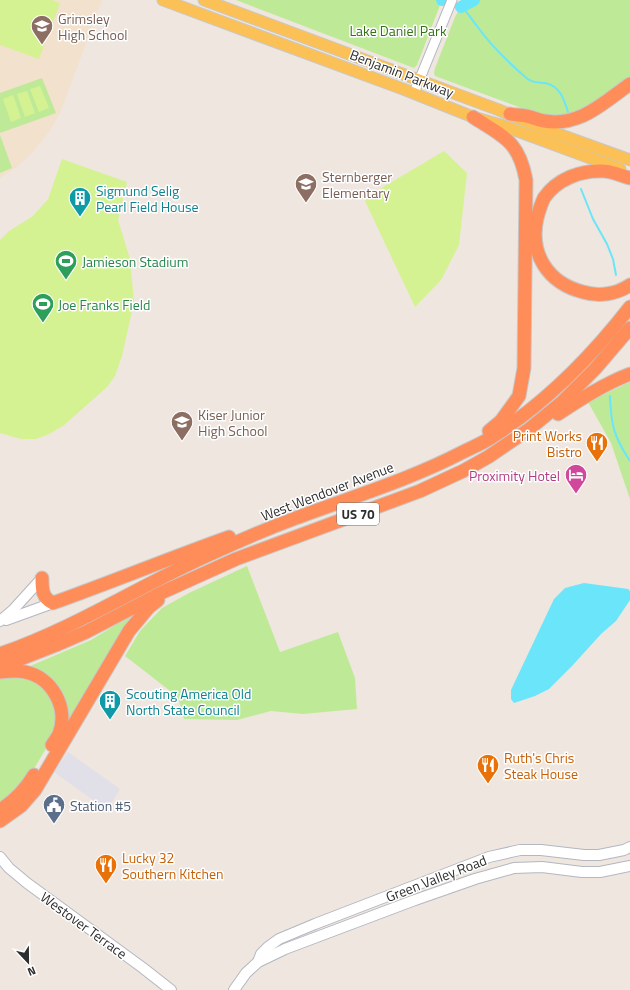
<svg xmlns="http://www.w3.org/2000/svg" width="630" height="990" viewBox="0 0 630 990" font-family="'Titillium Web',sans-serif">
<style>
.industrial{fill:#e1dfe8}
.education{fill:#f2e1cd}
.green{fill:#beea97}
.pitch{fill:#d5f292}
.water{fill:#6ae5f9}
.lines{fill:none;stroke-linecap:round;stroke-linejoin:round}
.stream{stroke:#6ae5f9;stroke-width:2}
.river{stroke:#6ae5f9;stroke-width:12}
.tertiary-casing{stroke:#b2b7c1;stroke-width:11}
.secondary-casing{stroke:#b2b7c1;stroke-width:12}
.primary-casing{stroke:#c8c8c8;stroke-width:13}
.motorway-casing{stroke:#c8c8c8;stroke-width:15}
.tertiary{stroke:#fff;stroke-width:9}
.secondary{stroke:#fff;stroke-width:10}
.primary{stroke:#fcc156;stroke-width:11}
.motorway{stroke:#ff8d5a;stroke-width:13}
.labels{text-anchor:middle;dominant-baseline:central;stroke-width:3;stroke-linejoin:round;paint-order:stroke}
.shield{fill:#fff;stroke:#6c6c6c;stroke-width:1}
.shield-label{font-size:13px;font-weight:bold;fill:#2d2d2d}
.education-label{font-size:14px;fill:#785e54;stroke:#fff;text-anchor:start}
.park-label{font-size:14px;fill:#347215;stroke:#fff}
.street-label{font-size:14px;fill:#2d2d2d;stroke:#fff}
.culture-label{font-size:14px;fill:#0d838f;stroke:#fff;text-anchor:start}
.leisure-label{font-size:14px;fill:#27864d;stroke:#fff;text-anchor:start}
.food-label{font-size:14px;fill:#c56008;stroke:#fff;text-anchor:start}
.hotel-label{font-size:14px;fill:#b23c85;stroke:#fff;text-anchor:end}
.service-label{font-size:14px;fill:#4e5e75;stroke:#fff;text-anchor:start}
</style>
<rect width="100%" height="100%" fill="#efe6df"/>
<!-- industrial -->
<path class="industrial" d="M68,752L120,789L107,810L54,772Z"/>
<!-- education -->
<path class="education" d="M0,0H102L60,113L49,132L33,152L17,167L0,178Z"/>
<!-- green -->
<g class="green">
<path d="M236,0H442L417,65L414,68Z"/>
<path d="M464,0H630V78L592,107L566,117L535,113L435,76L434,73L435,68L455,17Z"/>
<path d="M42,78L56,113L0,133V93Z"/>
<path d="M0,135L12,168L0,173Z"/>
<path d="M630,382V499L611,443L588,402Z"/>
<path d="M247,566L280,652L338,632L355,678L357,709L303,714L271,711L237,720L184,719L178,697L125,656L140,631L162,608L189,593Z"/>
<path d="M139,611L65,734L66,713L28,667L91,640Z"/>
<path d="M3,677H26L44,687L56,705L54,735L26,782L0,804V678Z"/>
</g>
<!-- pitch -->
<g class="pitch">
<path d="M0,0H52L60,3L39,59L0,45Z"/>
<path d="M40,86L49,108L39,112L30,89Z"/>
<path d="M27,91L35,113L25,117L17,94Z"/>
<path d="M13,95L21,118L11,122L3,99Z"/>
<path d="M444,151L467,173L459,245L441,280L415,307L365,201L368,196Z"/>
<path d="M62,159L127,182L118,220L130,259L134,302L122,356L115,376L107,387L63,426L49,434L36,439H21L0,433V240L9,231L33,216L48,199Z"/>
</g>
<!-- water -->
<path class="water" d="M584,583L628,589L630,591V600L616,621L601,634L572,666L549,689L535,696L514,703L511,699V690L554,599L565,588Z"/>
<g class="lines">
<!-- stream -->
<g class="stream">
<path d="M461,7C468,12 471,19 477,26C489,43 507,61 523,75C531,83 535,82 545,83C560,86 564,99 568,112"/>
<path d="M581,189L593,219L607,244L613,259L616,275"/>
<path d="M610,396C611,425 614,437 630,461"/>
</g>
<!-- river -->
<g class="river">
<path d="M442,0H443"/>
<path d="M461,7L474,0"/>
</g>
<!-- tertiary casing -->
<g class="tertiary-casing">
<path id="tertiary" d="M414,93L452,0"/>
</g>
<!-- secondary casing -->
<g class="secondary-casing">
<g id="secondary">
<path d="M6,620L53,603"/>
<path d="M0,621L13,610L42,578"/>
<path d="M0,857L9,868L27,883L143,968L171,990"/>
<path d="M258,962L261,954L268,947L279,939L315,924L489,857L520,850H541L584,855H599L624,850L630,847"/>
<path d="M234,990L246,973L258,962L285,949L415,900L475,879L514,868L542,867L582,872H600L630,866"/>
</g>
</g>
<!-- primary casing -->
<g class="primary-casing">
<g id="primary">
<path d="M163,0L403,89L473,117L504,126L620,169"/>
<path d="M204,0L499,110L539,127L630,160"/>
</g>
</g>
<!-- motorway casing -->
<g class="motorway-casing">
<g id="motorway">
<path d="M510,114C515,115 521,115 526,116C532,117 538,120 544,121C580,127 603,103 630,84"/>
<path d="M473,117C504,137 519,141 526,180L524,368L519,396L501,421L489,431"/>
<path d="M630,178C622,176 612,171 603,171C581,170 557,179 544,198C541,204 539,211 537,218C529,254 548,283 583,292C599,297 617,294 630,285"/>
<path d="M558,414C581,399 604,384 630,374"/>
<path d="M42,578C42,589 42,598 53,603C112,582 170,558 229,537"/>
<path d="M0,654C76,628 142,584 215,552C241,540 269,528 296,518C352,497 409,480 463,452C473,447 483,443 492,437C546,403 591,357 630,307"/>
<path d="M0,667L56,645L86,632L163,592L236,559L420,491L463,471L488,457L528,430L561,403L595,369L630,328"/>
<path d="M0,672C8,671 17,670 25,672C52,677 69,708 59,734C57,738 54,742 52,745"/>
<path d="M0,810C14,801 25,790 34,775"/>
<path d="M0,821L21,806L35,790L129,631L149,607L158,600"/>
</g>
</g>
<!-- tertiary -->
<use href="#tertiary" class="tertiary"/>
<!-- secondary -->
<use href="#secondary" class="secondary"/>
<!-- primary -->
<use href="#primary" class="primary"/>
<!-- motorway -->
<use href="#motorway" class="motorway"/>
</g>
<!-- icons -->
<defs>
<g id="school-pin" transform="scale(1.15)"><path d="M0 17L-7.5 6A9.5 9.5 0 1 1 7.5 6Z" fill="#8d6e63" stroke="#fff"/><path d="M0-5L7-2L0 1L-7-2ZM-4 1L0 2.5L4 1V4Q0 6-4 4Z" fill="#fff"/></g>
<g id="building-pin" transform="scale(1.15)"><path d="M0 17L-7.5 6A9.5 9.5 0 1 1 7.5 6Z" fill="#0f9aa8" stroke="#fff"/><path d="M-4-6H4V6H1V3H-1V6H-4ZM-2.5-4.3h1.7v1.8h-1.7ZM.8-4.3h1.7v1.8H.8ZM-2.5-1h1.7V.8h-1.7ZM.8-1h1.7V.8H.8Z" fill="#fff"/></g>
<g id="stadium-pin" transform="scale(1.15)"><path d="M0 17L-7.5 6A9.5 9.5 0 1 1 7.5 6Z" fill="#2e9e5b" stroke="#fff"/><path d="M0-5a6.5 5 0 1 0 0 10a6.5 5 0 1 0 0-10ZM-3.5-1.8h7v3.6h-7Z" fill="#fff"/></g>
<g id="restaurant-pin" transform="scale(1.15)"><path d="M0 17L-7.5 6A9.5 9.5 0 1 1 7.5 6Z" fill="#e8710a" stroke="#fff"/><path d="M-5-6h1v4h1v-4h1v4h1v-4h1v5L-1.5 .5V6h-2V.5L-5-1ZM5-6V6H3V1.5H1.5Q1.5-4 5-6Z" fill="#fff"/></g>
<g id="hotel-pin" transform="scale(1.15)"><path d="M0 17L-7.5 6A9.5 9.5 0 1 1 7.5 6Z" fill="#d1479c" stroke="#fff"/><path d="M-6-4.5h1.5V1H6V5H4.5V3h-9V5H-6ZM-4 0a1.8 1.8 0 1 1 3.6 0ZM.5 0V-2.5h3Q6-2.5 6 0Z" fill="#fff"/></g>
<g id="civic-pin" transform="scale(1.15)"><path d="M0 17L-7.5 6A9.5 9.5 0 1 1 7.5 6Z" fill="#5c6f8a" stroke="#fff"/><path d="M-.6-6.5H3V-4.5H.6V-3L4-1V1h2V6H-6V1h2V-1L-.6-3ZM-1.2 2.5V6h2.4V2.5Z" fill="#fff"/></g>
</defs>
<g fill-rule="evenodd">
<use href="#school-pin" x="42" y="26"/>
<use href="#school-pin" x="306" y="184"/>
<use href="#building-pin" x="80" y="198"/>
<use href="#stadium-pin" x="66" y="261"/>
<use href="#stadium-pin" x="43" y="304"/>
<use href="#school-pin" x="182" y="422"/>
<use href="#restaurant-pin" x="597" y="443"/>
<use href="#hotel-pin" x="576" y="475"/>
<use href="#building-pin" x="110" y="701"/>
<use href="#restaurant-pin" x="488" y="765"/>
<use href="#civic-pin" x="54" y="805"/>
<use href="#restaurant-pin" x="106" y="865"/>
</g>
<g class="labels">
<!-- shield labels -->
<rect class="shield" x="337" y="503" width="42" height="22" rx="3"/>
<g class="shield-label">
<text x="358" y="514">US 70</text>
</g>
<!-- education labels -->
<g class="education-label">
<text x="58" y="18">Grimsley<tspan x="58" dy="16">High School</tspan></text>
<text x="322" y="176">Sternberger<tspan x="322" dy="16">Elementary</tspan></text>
<text x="198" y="414">Kiser Junior<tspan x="198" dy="16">High School</tspan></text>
</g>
<!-- park labels -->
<g class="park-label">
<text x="398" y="30">Lake Daniel Park</text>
</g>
<!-- street labels -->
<g class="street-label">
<text transform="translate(402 73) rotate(21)">Benjamin Parkway</text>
<text transform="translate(327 491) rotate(-21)">West Wendover Avenue</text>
<text transform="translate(436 878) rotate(-21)">Green Valley Road</text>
<text transform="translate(84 925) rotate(36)">Westover Terrace</text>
</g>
<!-- culture labels -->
<g class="culture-label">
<text x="96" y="190">Sigmund Selig<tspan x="96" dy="16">Pearl Field House</tspan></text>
<text x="126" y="693">Scouting America Old<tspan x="126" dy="16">North State Council</tspan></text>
</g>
<!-- leisure labels -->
<g class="leisure-label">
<text x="82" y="261">Jamieson Stadium</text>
<text x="58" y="304">Joe Franks Field</text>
</g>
<!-- food labels -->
<g class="food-label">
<text x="582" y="435" text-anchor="end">Print Works<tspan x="582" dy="16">Bistro</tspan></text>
<text x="504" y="757">Ruth's Chris<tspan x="504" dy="16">Steak House</tspan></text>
<text x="122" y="857">Lucky 32<tspan x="122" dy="16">Southern Kitchen</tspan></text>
</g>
<!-- hotel labels -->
<g class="hotel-label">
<text x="560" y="475">Proximity Hotel</text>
</g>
<!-- service labels -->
<g class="service-label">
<text x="70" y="805">Station #5</text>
</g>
</g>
<!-- north arrow -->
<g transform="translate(28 962) rotate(158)" stroke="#ffffff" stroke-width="3" paint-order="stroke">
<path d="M0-3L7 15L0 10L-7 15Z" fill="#2d2d2d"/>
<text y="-6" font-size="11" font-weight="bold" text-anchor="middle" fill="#2d2d2d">N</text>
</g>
</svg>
